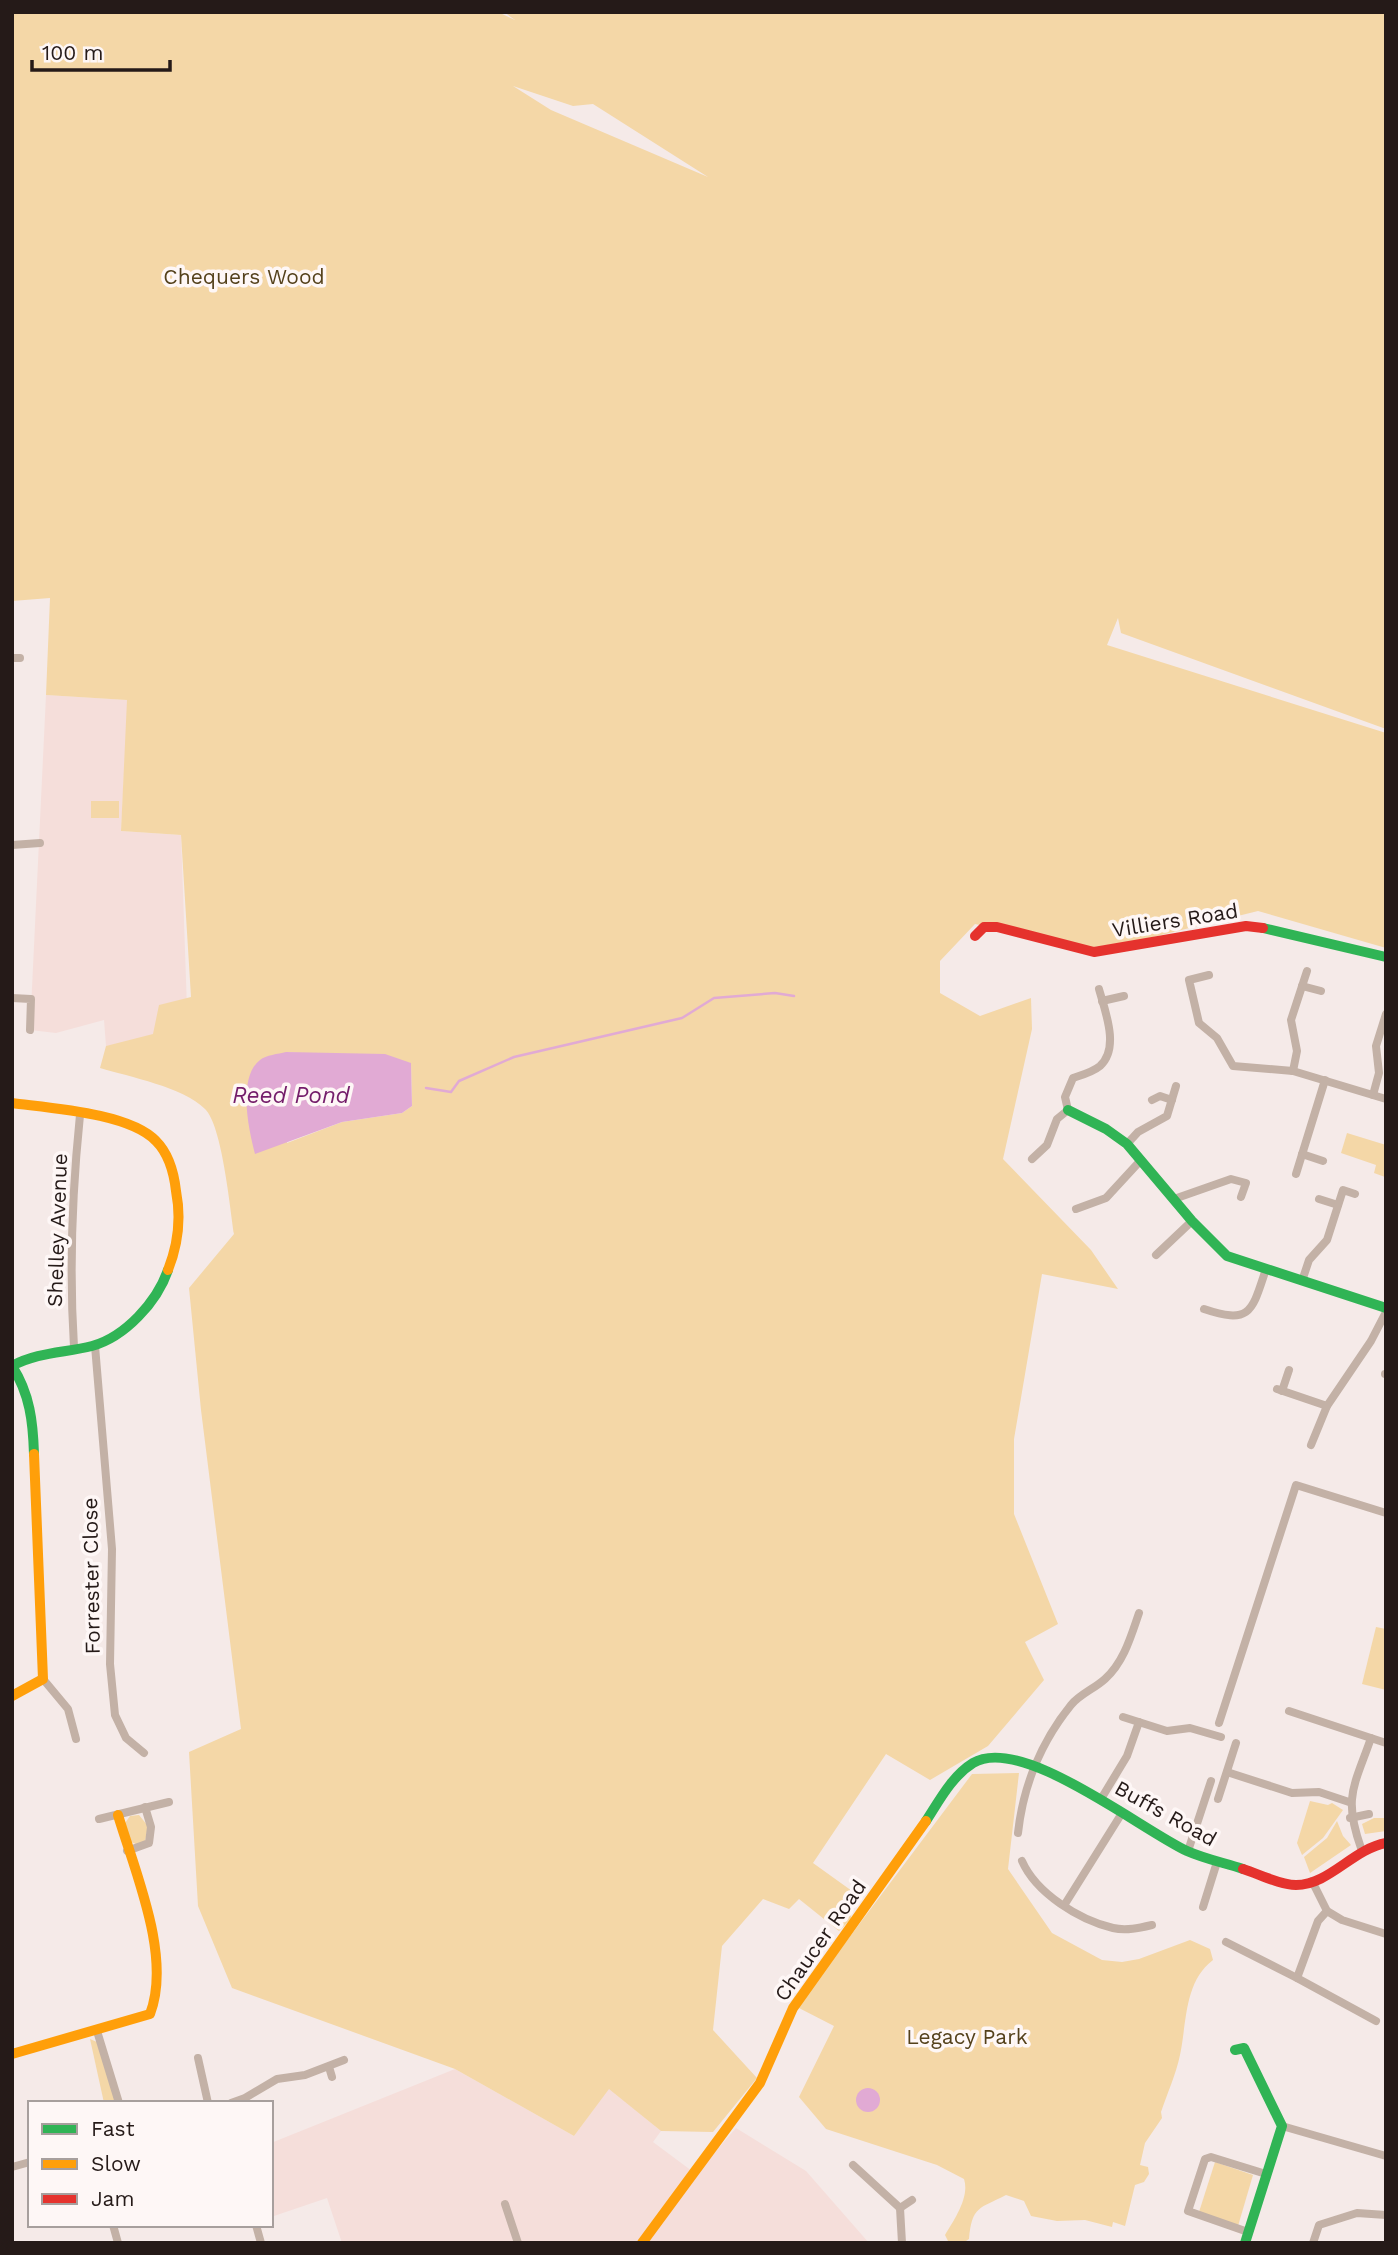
<svg xmlns="http://www.w3.org/2000/svg" width="1398" height="2255" viewBox="0 0 1398 2255" font-family="'Work Sans',sans-serif">
<style>
.built{fill:#f5deda}
.green{fill:#f4d7a7;fill-rule:evenodd}
.water{fill:#e1aad4}
.lines{fill:none;stroke-linecap:round;stroke-linejoin:round}
.stream{stroke:#e1aad4;stroke-width:2.5}
.street{stroke:#c3b1a6;stroke-width:8}
.fast{stroke:#30b455;stroke-width:10}
.slow{stroke:#ff9f0a;stroke-width:10}
.jam{stroke:#e5322d;stroke-width:10}
.labels{text-anchor:middle;dominant-baseline:central;stroke-width:7;stroke-linejoin:round;paint-order:stroke}
.park-label{font-size:21px;fill:#54411b;stroke:#fef7f6}
.street-label{font-size:21px;fill:#251a18;stroke:#fef7f6}
.water-label{font-size:23px;font-style:italic;fill:#741d6a;stroke:#fef7f6}
</style>
<rect width="100%" height="100%" fill="#f5eae8"/>
<!-- built -->
<g class="built">
<path d="M46,695L128,700L121,831L181,835L188,1037L106,1046L104,1020L56,1033L30,1030Z"/>
<path d="M455,2069L574,2136L609,2088L661,2131L653,2142L696,2174L736,2128L806,2171L869,2243H342L327,2198L271,2217V2143Z"/>
</g>
<!-- green -->
<g class="green">
<path d="M12,12H498L515,20L504,12H1386V729L1121,633L1118,618L1107,645L1386,733V948L1258,911L1141,940L1088,948L975,924L940,961V993L980,1016L1031,998L1032,1029L1003,1159L1091,1250L1118,1289L1042,1274L1014,1439V1514L1058,1624L1025,1642L1044,1680L988,1746L930,1780L886,1754L813,1863L852,1891L851,1919L839,1931L799,1899L789,1909L763,1899L722,1946L713,2030L757,2078L713,2132L661,2131L609,2089L574,2136L455,2069L232,1988L198,1906L189,1752L241,1729L201,1410L189,1288L234,1234C230,1208 222,1125 205,1109C183,1087 130,1077 100,1068L106,1046L153,1034L159,1005L191,997L181,835L121,831L127,700L46,695L50,598L12,601ZM513,86L573,106L593,104L708,177L551,110ZM286,1052L411,1063L412,1106L402,1113L342,1122L287,1143Z"/>
<rect x="91" y="801" width="28" height="17"/>
<path d="M1347,1133L1386,1145L1385,1177L1374,1173L1376,1165L1341,1153Z"/>
<path d="M1376,1627L1386,1629V1690L1362,1684Z"/>
<path d="M1019,1773L1008,1869L1052,1933L1102,1960L1122,1962L1139,1959L1190,1940L1210,1949L1213,1960C1184,1982 1187,2022 1180,2055C1176,2074 1167,2094 1161,2112L1162,2118L1145,2143L1140,2165L1148,2167L1149,2174L1144,2182L1135,2185L1125,2226L1113,2222L1112,2227L1085,2220L1057,2221L1031,2216L1024,2201L1006,2195C979,2209 972,2206 969,2239L963,2243H949L945,2235C954,2220 970,2197 964,2179L937,2165L826,2129L799,2097L834,2026L797,2007L972,1774Z"/>
<path d="M1310,1801L1328,1805L1332,1803L1343,1810L1323,1838L1302,1855L1297,1843Z"/>
<path d="M139,1815L148,1826L145,1842L138,1845L131,1842L125,1823L130,1816Z"/>
<path d="M1374,1818H1386V1831L1365,1834L1362,1824Z"/>
<path d="M1337,1821L1343,1836L1351,1845L1310,1873L1304,1857L1327,1838Z"/>
<path d="M90,2039L97,2042L116,2103H104Z"/>
<path d="M1215,2162L1253,2175L1238,2226L1199,2212Z"/>
</g>
<!-- water -->
<g class="water">
<path d="M286,1052L385,1054L411,1063L412,1106L402,1113L342,1122L255,1154C249,1131 237,1078 260,1060C266,1055 278,1054 286,1052Z"/>
<circle cx="868" cy="2100" r="12"/>
</g>
<g class="lines">
<!-- stream -->
<path class="stream" d="M426,1088L451,1092L459,1081L514,1057L682,1018L714,998L775,993L794,996"/>
<!-- street -->
<g class="street">
<path d="M12,658H20"/>
<path d="M12,845L40,843"/>
<path d="M1209,975L1189,980L1199,1023L1217,1038L1233,1066L1293,1071L1386,1099"/>
<path d="M1302,986L1321,991"/>
<path d="M12,998L31,999L30,1030"/>
<path d="M1102,1001L1124,996"/>
<path d="M1293,1071L1297,1051L1291,1020L1307,971"/>
<path d="M1373,1095L1379,1073L1376,1046L1386,1014"/>
<path d="M1152,1100L1160,1096L1172,1100"/>
<path d="M1127,1144L1138,1132L1167,1116L1176,1086"/>
<path d="M1302,1154L1323,1161"/>
<path d="M1032,1159L1047,1145L1057,1119L1068,1110L1065,1097L1073,1078C1082,1075 1093,1072 1100,1066C1120,1048 1105,1011 1099,989"/>
<path d="M1296,1174L1325,1080"/>
<path d="M1174,1199L1231,1179L1246,1183L1241,1197"/>
<path d="M1319,1199L1338,1205"/>
<path d="M1076,1209L1106,1198L1141,1160"/>
<path d="M1156,1255L1192,1221"/>
<path d="M1302,1281L1309,1260L1327,1240L1343,1190L1355,1194"/>
<path d="M1204,1309C1251,1325 1252,1311 1266,1269"/>
<path d="M95,1346L112,1549L110,1664L115,1715L126,1738L144,1753"/>
<path d="M74,1347C69,1268 72,1193 80,1115"/>
<path d="M1385,1374H1386"/>
<path d="M1277,1389L1327,1406"/>
<path d="M1282,1391L1289,1370"/>
<path d="M1311,1445L1327,1406L1371,1341L1386,1312"/>
<path d="M43,1679L68,1709L76,1739"/>
<path d="M1289,1711L1386,1743"/>
<path d="M1123,1717L1167,1731L1190,1728L1221,1737"/>
<path d="M1219,1723L1296,1485L1386,1513"/>
<path d="M1227,1772L1292,1793L1319,1792L1349,1802"/>
<path d="M1101,1799L1127,1756L1139,1722"/>
<path d="M1218,1799L1236,1743"/>
<path d="M1350,1818L1369,1814"/>
<path d="M99,1819L169,1802"/>
<path d="M1018,1833C1023,1787 1041,1742 1071,1705C1080,1694 1094,1689 1105,1679C1124,1662 1131,1636 1139,1613"/>
<path d="M1361,1848C1343,1797 1354,1787 1371,1738"/>
<path d="M127,1851L149,1843L151,1827L145,1807"/>
<path d="M1188,1851L1211,1781"/>
<path d="M1022,1861C1036,1893 1079,1920 1113,1928C1126,1931 1139,1928 1152,1925"/>
<path d="M1312,1881L1327,1911L1342,1920L1386,1934"/>
<path d="M1065,1904L1122,1813"/>
<path d="M1203,1907L1217,1862"/>
<path d="M1327,1911L1318,1921L1297,1978L1376,2021"/>
<path d="M1226,1942L1297,1978"/>
<path d="M97,2031L119,2103"/>
<path d="M198,2058L208,2103"/>
<path d="M329,2067L332,2077"/>
<path d="M231,2103L245,2098L277,2079L305,2075L344,2060"/>
<path d="M1282,2126L1386,2156"/>
<path d="M853,2165L900,2208L902,2243"/>
<path d="M12,2167L30,2162"/>
<path d="M505,2204L518,2243"/>
<path d="M900,2208L912,2200"/>
<path d="M113,2225L118,2243"/>
<path d="M256,2225L261,2243"/>
<path d="M1248,2232L1188,2211L1205,2159L1211,2157L1266,2174"/>
<path d="M1313,2243L1319,2225L1357,2213L1386,2215"/>
</g>
<!-- fast -->
<g class="fast">
<path d="M1263,928L1386,957"/>
<path d="M1068,1110L1106,1129L1127,1144L1192,1221L1227,1256L1386,1308"/>
<path d="M34,1454C33,1422 30,1394 12,1366C38,1352 64,1353 92,1346C125,1337 157,1302 168,1270"/>
<path d="M926,1821C939,1801 952,1776 973,1763C1021,1734 1140,1829 1187,1851C1205,1859 1225,1863 1243,1869"/>
<path d="M1235,2050L1244,2048L1282,2126L1245,2243"/>
</g>
<!-- slow -->
<g class="slow">
<path d="M12,1103C50,1108 130,1113 156,1141C169,1154 174,1173 176,1191C181,1217 178,1245 168,1270"/>
<path d="M12,1696L43,1679L34,1454"/>
<path d="M12,2054L150,2014C172,1957 135,1872 118,1815"/>
<path d="M642,2243L760,2083L793,2008L926,1821"/>
</g>
<!-- jam -->
<g class="jam">
<path d="M975,936L984,927H997L1094,952L1246,926L1263,928"/>
<path d="M1243,1869C1259,1874 1280,1885 1296,1885C1329,1885 1353,1849 1386,1843"/>
</g>
</g>
<g class="labels">
<!-- park labels -->
<g class="park-label">
<text x="244" y="276">Chequers Wood</text>
<text x="967" y="2036">Legacy Park</text>
</g>
<!-- street labels -->
<g class="street-label">
<text transform="translate(1175 920) rotate(-9)">Villiers Road</text>
<text transform="translate(57 1230) rotate(-88)">Shelley Avenue</text>
<text transform="translate(91 1576) rotate(-91)">Forrester Close</text>
<text transform="translate(1166 1813) rotate(29)">Buffs Road</text>
<text transform="translate(820 1940) rotate(-55)">Chaucer Road</text>
</g>
<!-- water labels -->
<g class="water-label">
<text x="291" y="1095">Reed Pond</text>
</g>
</g>
<!-- border -->
<rect width="1398" height="2255" fill="none" stroke="#251a18" stroke-width="28"/>
<!-- legend -->
<rect x="28" y="2101" width="245" height="126" fill="#fef7f6" stroke="#a79f9d" stroke-width="2"/>
<rect x="42" y="2124" width="35" height="10" fill="#30b455" stroke="#a79f9d" stroke-width="2"/>
<text x="91" y="2136" font-size="21" fill="#251a18">Fast</text>
<rect x="42" y="2159" width="35" height="10" fill="#ff9f0a" stroke="#a79f9d" stroke-width="2"/>
<text x="91" y="2171" font-size="21" fill="#251a18">Slow</text>
<rect x="42" y="2194" width="35" height="10" fill="#e5322d" stroke="#a79f9d" stroke-width="2"/>
<text x="91" y="2206" font-size="21" fill="#251a18">Jam</text>
<!-- scale -->
<path d="M32 60v10h138v-10" fill="none" stroke="#251a18" stroke-width="3.5"/>
<text x="42" y="60" font-size="21" fill="#251a18" stroke="#fef7f6" stroke-width="5" paint-order="stroke">100 m</text>
</svg>
